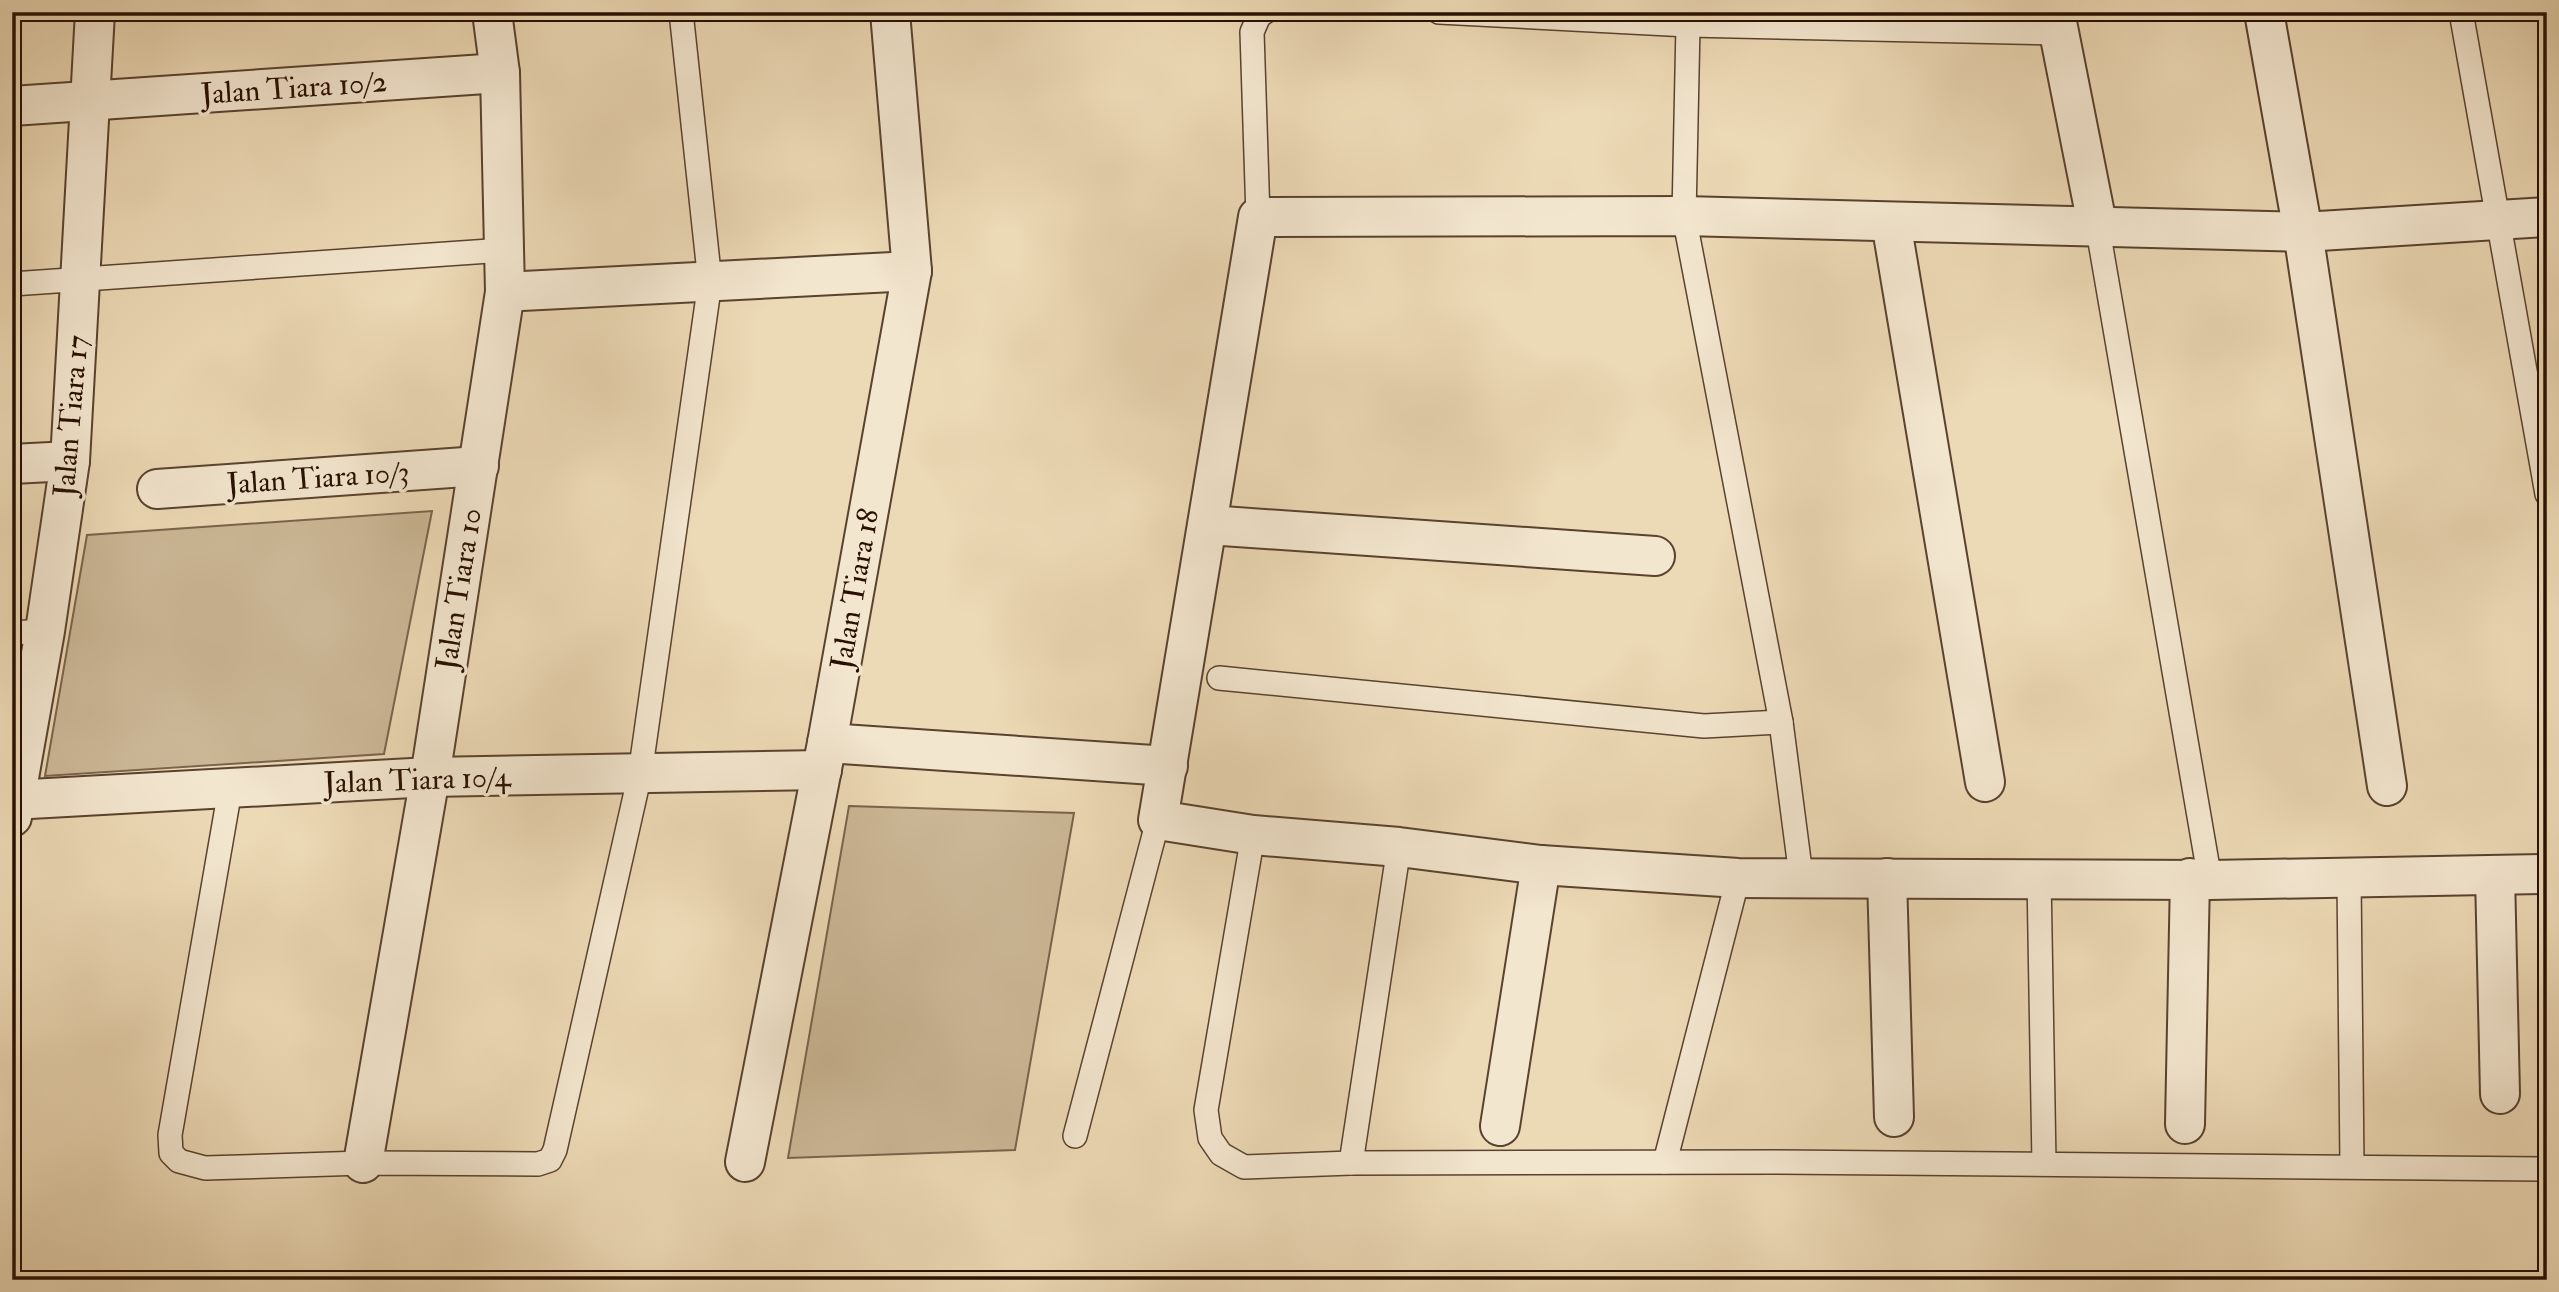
<svg xmlns="http://www.w3.org/2000/svg" width="2559" height="1292" viewBox="0 0 2559 1292" font-family="'IM FELL Double Pica',serif">
<style>
.green{fill:#cbb796;stroke:#7a634c;stroke-width:2}
.lines{fill:none;stroke-linecap:round;stroke-linejoin:round}
.service-casing{stroke:#59422e;stroke-width:26}
.minor-casing{stroke:#59422e;stroke-width:42}
.service{stroke:#f3e6cf;stroke-width:23}
.minor{stroke:#f3e6cf;stroke-width:38}
.labels{text-anchor:middle;dominant-baseline:central;stroke-width:7;stroke-linejoin:round;paint-order:stroke}
.street-label{font-size:30px;fill:#280f01;stroke:#f3e6cf}
</style>
<rect width="100%" height="100%" fill="#ecd9b5"/>
<filter id="stains"><feTurbulence type="fractalNoise" baseFrequency=".00286" numOctaves="4"/><feColorMatrix values="0 0 0 0 .2 0 0 0 0 .09 0 0 0 0 .02 0 0 0 .5 -.17"/></filter>
<radialGradient id="worn" r=".72"><stop offset=".6" stop-color="#630" stop-opacity="0"/><stop offset="1" stop-color="#630" stop-opacity=".3"/></radialGradient>
<!-- green -->
<g class="green">
<path d="M432,511L384,754L45,776L87,535Z"/>
<path d="M849,806L1074,813L1015,1150L788,1158Z"/>
</g>
<g class="lines">
<!-- service casing -->
<g class="service-casing">
<g id="service">
<path d="M1439,12L1688,25L2059,33"/>
<path d="M2461,12L2547,494"/>
<path d="M1688,25L1684,216L1781,722L1801,876"/>
<path d="M1258,217L1252,32L1259,16L1265,12"/>
<path d="M2097,224L2210,880"/>
<path d="M12,284L504,250"/>
<path d="M12,633L45,631"/>
<path d="M1219,678L1704,726L1781,722"/>
<path d="M230,790L170,1135L171,1153L179,1161L205,1168L363,1163L538,1164L550,1160L555,1150L640,774L710,282L681,12"/>
<path d="M1253,835L1206,1110L1210,1138L1221,1154L1244,1167L1351,1163L1777,1162L2547,1169"/>
<path d="M2039,877L2044,1163"/>
<path d="M2349,878L2352,1166"/>
<path d="M1075,1136L1158,820"/>
<path d="M1665,1162L1738,878"/>
<path d="M1351,1163L1399,847"/>
</g>
</g>
<!-- minor casing -->
<g class="minor-casing">
<g id="minor">
<path d="M2055,12L2097,224"/>
<path d="M2264,12L2303,232L2387,786"/>
<path d="M12,106L500,73"/>
<path d="M2547,217L2303,232L1684,216L1258,217L1158,820L1253,835L1399,847L1541,865L1738,878L2210,880L2547,874"/>
<path d="M1891,222L1985,782"/>
<path d="M505,292L912,271"/>
<path d="M12,464L70,461"/>
<path d="M157,489L479,466"/>
<path d="M1208,525L1655,556"/>
<path d="M827,743L1168,766"/>
<path d="M12,800L430,777L822,770"/>
<path d="M12,817L45,631L70,461L95,12"/>
<path d="M2495,875L2500,1094"/>
<path d="M1887,878L1894,1117"/>
<path d="M2185,1124L2190,878"/>
<path d="M1500,1126L1541,865"/>
<path d="M745,1162L827,743L912,271L890,12"/>
<path d="M363,1163L430,777L505,292L500,73L492,12"/>
</g>
</g>
<!-- service -->
<use href="#service" class="service"/>
<!-- minor -->
<use href="#minor" class="minor"/>
</g>
<g class="labels">
<!-- street labels -->
<g class="street-label">
<text transform="translate(294 88) rotate(-4)">Jalan Tiara 10/2</text>
<text transform="translate(71 416) rotate(-85)">Jalan Tiara 17</text>
<text transform="translate(318 478) rotate(-4)">Jalan Tiara 10/3</text>
<text transform="translate(459 589) rotate(-81)">Jalan Tiara 10</text>
<text transform="translate(855 589) rotate(-80)">Jalan Tiara 18</text>
<text transform="translate(417 780) rotate(-2)">Jalan Tiara 10/4</text>
</g>
</g>
<!-- margin -->
<rect width="2559" height="1292" fill="none" stroke="#ecd9b5" stroke-width="42"/>
<rect x="14" y="14" width="2531" height="1264" fill="none" stroke="#280f01" stroke-width="3.5"/>
<rect x="21" y="21" width="2517" height="1250" fill="none" stroke="#280f01" stroke-width="2"/>
<rect width="100%" height="100%" filter="url(#stains)"/>
<rect width="100%" height="100%" fill="url(#worn)"/>
</svg>
